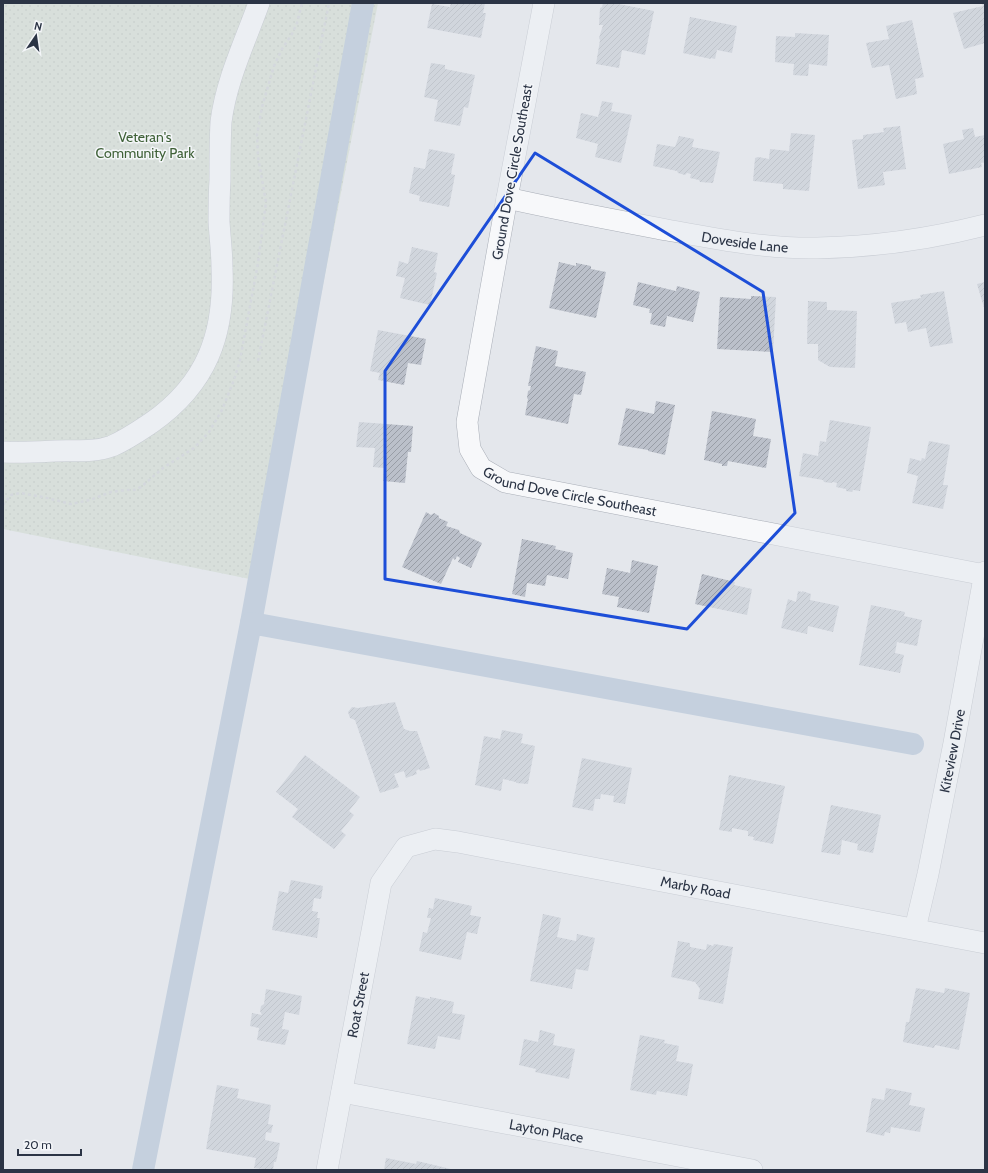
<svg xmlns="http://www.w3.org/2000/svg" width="988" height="1173" viewBox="0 0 988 1173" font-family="Cabin,sans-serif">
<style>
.park{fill:url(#park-dots)}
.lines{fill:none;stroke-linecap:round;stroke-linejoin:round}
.canal{stroke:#9fb4cc;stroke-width:22}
.building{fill:url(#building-hatch)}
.minor-casing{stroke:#a9aeb7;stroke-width:22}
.path{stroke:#c2c5cb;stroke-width:2.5;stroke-dasharray:3 3;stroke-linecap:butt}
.minor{stroke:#f7f8fa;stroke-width:21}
.marked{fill:none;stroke:#1d4ed8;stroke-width:3;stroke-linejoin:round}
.labels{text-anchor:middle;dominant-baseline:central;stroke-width:3;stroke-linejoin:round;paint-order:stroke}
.park-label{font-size:14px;fill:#3f6138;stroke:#f4f6f9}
.street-label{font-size:14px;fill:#2b3445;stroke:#f4f6f9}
</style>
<defs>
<pattern id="park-dots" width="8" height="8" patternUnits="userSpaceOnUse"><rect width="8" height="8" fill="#c9d6c5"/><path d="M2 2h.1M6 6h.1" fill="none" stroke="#adb8ab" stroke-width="1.8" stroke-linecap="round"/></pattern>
<pattern id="building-hatch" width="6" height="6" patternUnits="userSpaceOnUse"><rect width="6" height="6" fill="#bbc0ca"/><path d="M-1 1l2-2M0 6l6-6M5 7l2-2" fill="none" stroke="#989da6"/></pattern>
</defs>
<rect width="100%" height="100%" fill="#e4e7ec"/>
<!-- park -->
<path class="park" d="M3,3H378L265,582L3,529Z"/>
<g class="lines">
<!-- canal -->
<g class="canal">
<path d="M251,623L363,3"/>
<path d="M143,1170L251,623L913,744"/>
</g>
</g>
<!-- building -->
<g class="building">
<path d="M451,3H485L483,13H486L481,38L427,28L432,4L450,7Z"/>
<path d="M603,3H613L654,11L645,55L622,50L619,68L596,64L600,40L599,38L603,25H599L600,8L602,7Z"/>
<path d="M985,3V43L964,49L953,13L983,6L982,4Z"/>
<path d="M690,17L737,26L732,53L717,50L715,59L711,58V59L683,53Z"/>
<path d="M912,20L924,77L915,79L917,94L896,99L889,65L872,68L866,43L889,39L886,26Z"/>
<path d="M795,33L829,35L827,66L809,64L808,76L793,75L794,64L775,62L776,36L795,37Z"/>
<path d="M431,63L445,65V69L475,75L468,108L464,107L460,126L434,121L438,100L424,97Z"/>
<path d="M602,101L613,103L611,111L632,115L621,163L595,157L598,144L576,138L581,113L598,117Z"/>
<path d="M900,126L906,169L883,172L885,185L858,189L852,140L863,139V135L884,132L883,128Z"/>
<path d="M973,128L975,137L985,135V162L981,163L982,167L949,174L943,144L964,139L962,130Z"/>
<path d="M791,133L815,135L809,191L783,189V184L753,181L755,158L758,157L769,159L770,149L789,151Z"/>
<path d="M679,136L694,139L692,147L720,152L713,183L700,182L699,180L690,178L691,174L687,173L685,175L678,173L677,171L653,166L657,144L675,147Z"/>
<path d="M429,149L455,154L451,174L455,175L449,207L419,201L420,196L409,193L414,167L425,169Z"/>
<path d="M412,247L438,253L434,272L437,273L430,305L400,298L405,278L396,276L399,261L408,264Z"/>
<path d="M559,262L576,266V263L591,266V269L606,272L596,318L549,308Z"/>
<path d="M638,282L676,291L677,286L700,292L693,322L667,316L665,327L650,324L652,313H649L650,309L633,305Z"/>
<path d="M985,282V311L977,284Z"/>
<path d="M944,291L953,343L930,347L926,328L908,332L906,322L895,324L891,303L921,298L920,295Z"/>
<path d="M751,296L776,297L773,352L717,349L720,297L751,299Z"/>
<path d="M808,301L827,302V310L857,311L855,368L830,367L818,360V344H807Z"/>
<path d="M378,330L426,339L421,365L408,363L404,385L378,380L380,373L370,371Z"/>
<path d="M536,346L558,351L555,366L586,372L581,395L574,394L568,424L525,415L528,399L527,398L528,391L530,390L531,386H528Z"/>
<path d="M656,401L675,405L665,455L648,451V450L618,445L626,408L654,414Z"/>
<path d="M712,411L756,419L753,436L771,439L766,468L728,461L727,466H722V464L704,460Z"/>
<path d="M830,420L871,427L860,491L853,490L852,492L846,491V489L836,487L837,483L833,482L831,483L824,482L823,480L799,476L803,453L818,456L820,441L826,442Z"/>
<path d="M359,422L413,426L411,452H408L405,483L383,481L384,468L373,467L375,448L356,447Z"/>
<path d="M929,441L950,445L943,485H948L943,509L912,503L918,476L907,473L910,458L921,461L922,458L925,459Z"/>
<path d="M426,512L431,515L434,513L439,516V518L448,522L446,526L459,530L460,533L482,543L471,568L458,562L460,558L457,556L455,560L453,558L441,584L402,567Z"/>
<path d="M522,539L556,546L555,549L573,553L568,579L547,575L545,586L527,583L525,597L512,594Z"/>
<path d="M632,560L658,566L649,613L617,607L619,597L602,594L607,568L630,573Z"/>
<path d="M702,574L735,582L734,585L752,589L747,615L695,604Z"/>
<path d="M798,591L802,592V591L811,594L810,600L839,606L833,632L808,626L807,634L781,628L788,599L796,602Z"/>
<path d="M871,605L905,612L904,616L922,620L917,646L897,642L895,653L904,655L900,673L859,665Z"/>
<path d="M395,702L404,729L410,731H417L430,768L420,771L419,769L416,771L417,774L406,778L404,771L394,774L399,787L380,793L355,720L350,718L348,712L352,707L358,708Z"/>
<path d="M502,730L523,734L521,743L535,746L528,784L516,783V782L503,779L501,791L475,785L484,736L500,739Z"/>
<path d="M305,755L360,797L349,811L354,815L341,831L346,835L334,849L292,817L298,809L276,792Z"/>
<path d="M582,758L632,768L625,804L613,802L614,796L601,794L600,799H595L593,811L572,807Z"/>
<path d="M729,775L785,786L773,844L753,840L754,837L748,836V831L732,828V832L719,830Z"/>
<path d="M831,805L881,815L873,853L857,850L858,844L842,840L840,855L821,852Z"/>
<path d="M291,880L323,886L321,899L314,898L312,911L318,912L317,918H320L317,938L272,930L279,891L288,893Z"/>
<path d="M435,898L472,906L470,915L481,917L477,934L467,932L461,960L419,951L423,932L427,933L431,918H427L429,908L433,909Z"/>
<path d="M543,914L561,918L557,937L576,941L577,934L595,938L588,971L576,969L572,989L530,981Z"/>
<path d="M678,941L690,943V947L706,950L707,944L713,946L714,944L733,947L723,1004L698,999L700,989L695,982L671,977Z"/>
<path d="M916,988L944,993L945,988L970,993L959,1050L935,1045L934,1048L903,1042L906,1022H909Z"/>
<path d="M266,989L302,996L299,1015L285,1012L282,1029L289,1030L285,1045L257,1040L259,1028L250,1026L252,1013L262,1015L260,1011L261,1006L264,1004Z"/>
<path d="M416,996L430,999V997L454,1002L452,1013L465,1015L460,1040L438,1036L435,1049L407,1044Z"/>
<path d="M540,1030L555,1034L553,1045L575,1049L569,1079L535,1072L536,1069L519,1065L524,1039L538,1042Z"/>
<path d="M640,1035L665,1040L664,1043L679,1046L676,1061L693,1064L687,1096L657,1091L656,1095L630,1090Z"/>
<path d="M217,1085L239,1089L237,1098L271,1105L268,1124L273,1125L271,1133L266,1132L265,1140L280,1143L276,1162H274L273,1170L254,1168L256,1158L206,1149Z"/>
<path d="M886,1088L912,1093L909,1105L925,1108L920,1132L891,1127L890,1133L885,1132L884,1136L866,1132L872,1098L884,1100Z"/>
<path d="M386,1158L416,1164L417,1161L455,1170H384Z"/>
</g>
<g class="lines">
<!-- minor casing -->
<g class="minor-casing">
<g id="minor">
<path id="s1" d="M544,3L507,198L467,422L470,449L481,468L505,482L985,575"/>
<path id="s2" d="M507,198C560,210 614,220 667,230C717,239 767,249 817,248C874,247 930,239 985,225"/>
<path d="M3,452C21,453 36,452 55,451C74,450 93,453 112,446C126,440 139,431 151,423C207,384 225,334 222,268C222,253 220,237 219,222C219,208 219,194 220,180C220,160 220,141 221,122C226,81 245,42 259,3"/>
<path id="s3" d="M915,929L928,874L954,743L985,572"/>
<path id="s4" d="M342,1092L752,1170"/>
<path id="s5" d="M327,1170L381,883L406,847L435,839L458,842L985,943"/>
</g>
</g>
<!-- path -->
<g class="path">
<path d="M258,361L329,3"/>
<path d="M3,505L11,495L20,493L43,497L71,504L90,500L111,492L126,490H134L141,487L163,468L194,448L209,432L222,410L234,380L240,360L258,263L266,202L258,157L257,135L262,107L274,66L282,49L292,34L297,23L302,3"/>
</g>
<!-- minor -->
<use href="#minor" class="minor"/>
</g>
<!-- marked area -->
<path d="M0 0H988V1173H0ZM535,153L763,292L795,513L687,629L385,579V371Z" fill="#e4e7ec" fill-opacity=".55" fill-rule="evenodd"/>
<path class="marked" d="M535,153L763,292L795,513L687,629L385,579V371Z"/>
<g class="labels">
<!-- park labels -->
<g class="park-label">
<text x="145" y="137">Veteran's<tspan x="145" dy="16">Community Park</tspan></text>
</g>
<!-- street labels -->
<g class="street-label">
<text transform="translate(512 172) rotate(-80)">Ground Dove Circle Southeast</text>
<text stroke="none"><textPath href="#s2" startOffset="242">Doveside Lane</textPath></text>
<text stroke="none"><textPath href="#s1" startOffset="568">Ground Dove Circle Southeast</textPath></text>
<text stroke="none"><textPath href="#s3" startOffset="182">Kiteview Drive</textPath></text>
<text stroke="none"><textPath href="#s5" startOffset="631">Marby Road</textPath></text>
<text stroke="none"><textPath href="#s5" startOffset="168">Roat Street</textPath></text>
<text stroke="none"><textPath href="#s4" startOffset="208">Layton Place</textPath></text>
</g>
</g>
<!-- border -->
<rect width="988" height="1173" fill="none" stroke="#2b3445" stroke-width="8"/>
<!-- north arrow -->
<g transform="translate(36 36) rotate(13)" stroke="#f4f6f9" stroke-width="3" paint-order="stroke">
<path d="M0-3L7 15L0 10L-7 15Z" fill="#2b3445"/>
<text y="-6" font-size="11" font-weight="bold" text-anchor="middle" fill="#2b3445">N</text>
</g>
<!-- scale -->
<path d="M18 1149v6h63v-6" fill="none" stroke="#2b3445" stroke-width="2"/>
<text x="24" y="1149" font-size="12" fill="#2b3445" stroke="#f4f6f9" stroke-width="3" paint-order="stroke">20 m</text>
</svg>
